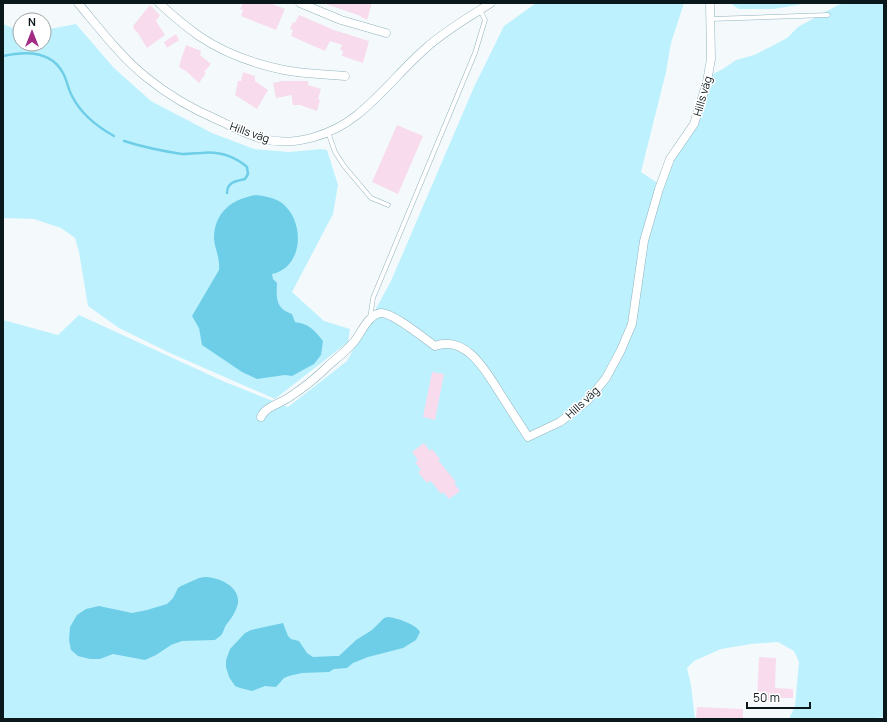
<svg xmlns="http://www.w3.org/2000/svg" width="887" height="722" viewBox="0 0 887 722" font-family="Manrope,sans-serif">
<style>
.green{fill:#bef1fe}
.water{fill:#6fcee7}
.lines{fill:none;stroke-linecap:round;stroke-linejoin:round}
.stream{stroke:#6fcee7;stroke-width:2.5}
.building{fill:#f8dbed}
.service-casing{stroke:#91b3bd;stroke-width:5}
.minor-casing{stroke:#91b3bd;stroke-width:9}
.service{stroke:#fff;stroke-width:4}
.minor{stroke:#fff;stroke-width:8}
.labels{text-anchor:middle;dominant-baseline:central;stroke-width:3;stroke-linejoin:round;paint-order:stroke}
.street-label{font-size:11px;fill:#0b181b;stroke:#fff}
</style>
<rect width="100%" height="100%" fill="#f4fafc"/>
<!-- green -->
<g class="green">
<path d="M536,3H684L671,43L666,72L641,172L662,186L674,159L699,119L713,74L723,69L736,60L754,55L770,47L787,38L798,27L838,5L844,3H884V717L868,719H789L795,706L799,662L794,651L778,642L751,644L721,649L694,661L687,668L691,685L695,719H3V320L58,335L79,315L225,382L288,407L347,361L391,281L474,87L504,26Z"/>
<path d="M730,3H808L774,9H739Z"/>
<path d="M3,24L20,31V44H44V30L76,24L114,68L151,101L212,133L254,149L289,152L321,149L327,150L338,185L333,214L292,292L324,321L350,329L348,342L275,399L170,353L119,328L88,306L79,252L75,238L61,228L34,219L3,218Z"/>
</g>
<!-- water -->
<g class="water">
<path d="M256,195C265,196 275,198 282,203C306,222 303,268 272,274L273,279L277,283C276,298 276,309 292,314L295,322C310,324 314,330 323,341L321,355L314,364L292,376L285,375L257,379L242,372L202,345L199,328L192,316L219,270C220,257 215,250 214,239C214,212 232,199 256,195Z"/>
<path d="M205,577C218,577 240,586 238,603C236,612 231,619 226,625C224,628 224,631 222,634C221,636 217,638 215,640L182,641L171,645L156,655L145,660L113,654L100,659H90L78,656L71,650L69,640L70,627L77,615L86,609L99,606L132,613L147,610L167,604L173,598L178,588L181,586L199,578Z"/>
<path d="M388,617C397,618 416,624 420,632L416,640L403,648L368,657L353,663L347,668L334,669L329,672L302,673L289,676L284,678L276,687L265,686L252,691L240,688L235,686L229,677L226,667V660L230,649L245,633L251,630L283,623L288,636L291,639L299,641L307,653L313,657L334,656H339L356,640L372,630L384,618Z"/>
</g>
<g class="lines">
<!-- stream -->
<g class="stream">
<path d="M3,56C25,51 51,50 63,73C67,80 68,89 72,96C81,114 96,126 114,136"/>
<path d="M124,141C143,147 162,151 182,154C189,154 194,153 201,153C218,151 234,156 247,167L248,174L245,179C236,181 227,182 227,193"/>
</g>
</g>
<!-- building -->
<g class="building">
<path d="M243,3H270L285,9L276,30L241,16L243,10L240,9Z"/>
<path d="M326,3H372L367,20L361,17V16L326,4Z"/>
<path d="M150,5L160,15L156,21L165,35L147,48L138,33L133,28L134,27L133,26Z"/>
<path d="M299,15L334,30L369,41L363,63L342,56L343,51L340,50L342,45L330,41L325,51L291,36L293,30L290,29L293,22L295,23Z"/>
<path d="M176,34L179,40L167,48L164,42Z"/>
<path d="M186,45L201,51L200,55L211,64L204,72L206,73L199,83L186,71L180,68V67L179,66Z"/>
<path d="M243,72L255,76V81L268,90L257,109L235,95L238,81H241Z"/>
<path d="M282,81H308V85L321,89L318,99L320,100L317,111L300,105H293V103H292V95L276,98L273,83Z"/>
<path d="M397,125L423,136L398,194L372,182Z"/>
<path d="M432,372L444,374L435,420L423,417Z"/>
<path d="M424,443L430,451L432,449L440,459L438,460L456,482L454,483L460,491L449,499L443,492L441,494L431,481L427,483L418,472L421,470L415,462L418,460L412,452Z"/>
<path d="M759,657L776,658L775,688L793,689V698H774V701L757,700Z"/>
<path d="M697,707L743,709V719H696Z"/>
</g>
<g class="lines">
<!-- service casing -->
<g class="service-casing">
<g id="service">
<path d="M711,19L828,15"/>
<path d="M328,132L335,152L344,166L371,198L388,205"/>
<path d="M370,319L373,298L475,53L485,20L480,10"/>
</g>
</g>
<!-- minor casing -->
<g class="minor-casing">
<g id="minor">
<path d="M78,3C99,28 120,56 146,77C168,95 192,109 218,120C233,127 247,135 263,139C295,147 332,135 357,115C382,95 402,69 426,48C446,30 469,17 491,3"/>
<path d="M159,3C172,15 185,26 199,36C224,53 255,64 284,70C304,74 325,74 345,76"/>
<path d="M300,3L341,20L386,33"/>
<path d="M261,417C265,407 279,404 288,398C302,389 316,378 328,366C336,359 346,351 353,343C361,334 368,314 381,313C392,312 425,339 435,346C468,334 488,375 503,398C511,411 520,424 528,437L560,422L588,400L606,378L621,350L632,324L644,241L659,189L670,159L694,124L707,82L711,59L710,3"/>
</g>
</g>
<!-- service -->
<use href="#service" class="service"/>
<!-- minor -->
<use href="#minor" class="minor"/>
</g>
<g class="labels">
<!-- street labels -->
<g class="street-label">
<text transform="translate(702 96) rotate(-74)">Hills väg</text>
<text transform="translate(250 132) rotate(19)">Hills väg</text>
<text transform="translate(582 402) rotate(-43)">Hills väg</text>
</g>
</g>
<!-- border -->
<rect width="887" height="722" fill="none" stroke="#0b181b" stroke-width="8"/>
<!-- north arrow -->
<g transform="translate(32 32)"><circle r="19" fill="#ffffff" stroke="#9da3a4"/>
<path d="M0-3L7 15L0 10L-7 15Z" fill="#a32b83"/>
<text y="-6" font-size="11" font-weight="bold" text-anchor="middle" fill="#0b181b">N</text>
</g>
<!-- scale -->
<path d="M747 702v6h63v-6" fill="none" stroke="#0b181b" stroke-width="2"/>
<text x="753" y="702" font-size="12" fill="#0b181b" stroke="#ffffff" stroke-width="3" paint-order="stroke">50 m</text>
</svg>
